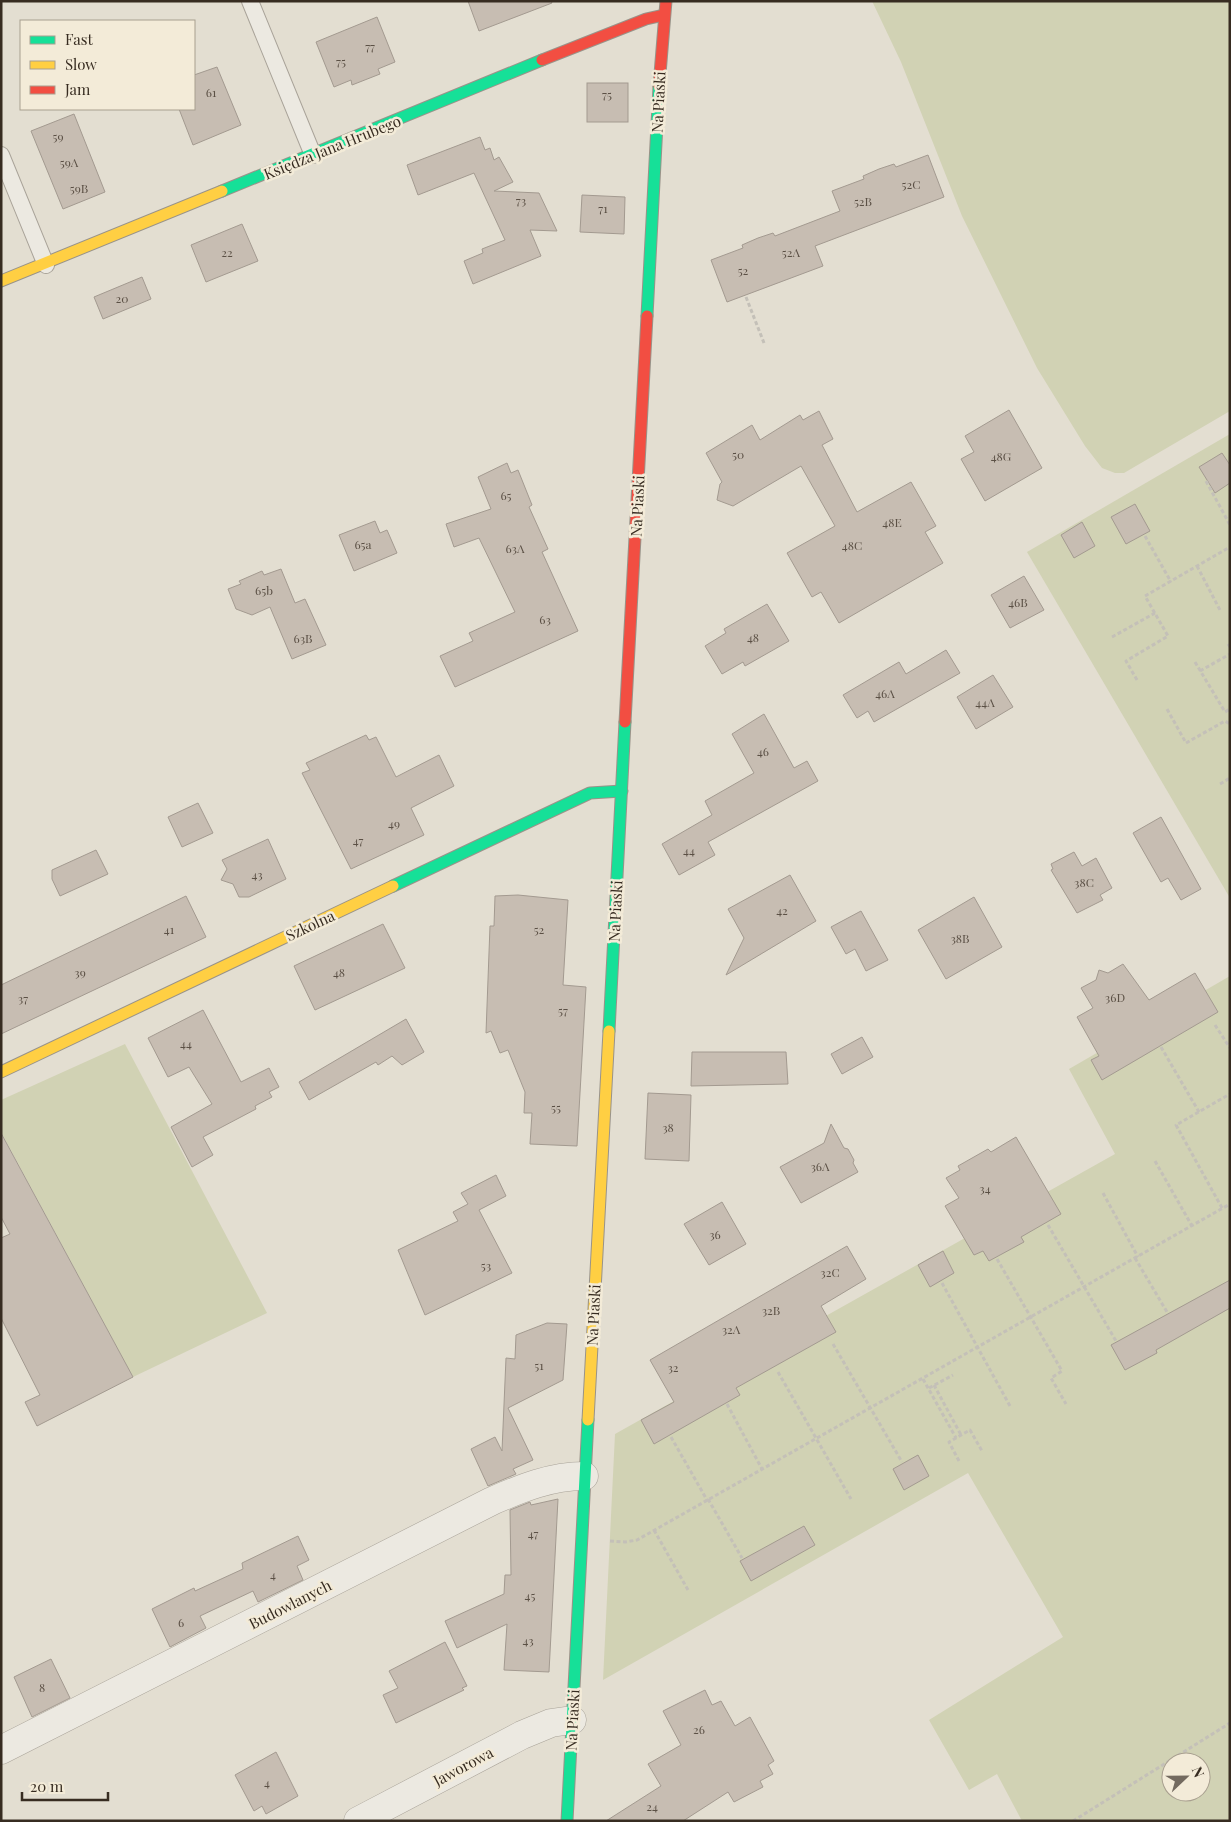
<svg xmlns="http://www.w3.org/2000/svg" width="1231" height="1822" viewBox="0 0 1231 1822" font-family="'Playfair Display',serif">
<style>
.green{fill:#d1d2b4;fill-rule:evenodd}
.building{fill:#c7bdb2;stroke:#a39a90}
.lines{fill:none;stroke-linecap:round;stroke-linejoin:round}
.lane-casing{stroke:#a9a399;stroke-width:18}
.street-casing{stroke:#a9a399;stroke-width:29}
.fast-casing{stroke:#999389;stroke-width:13}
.slow-casing{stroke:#999389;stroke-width:13}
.jam-casing{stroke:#999389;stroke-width:13}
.path{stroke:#c4c0b8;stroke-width:3;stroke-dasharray:4 2.5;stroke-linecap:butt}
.lane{stroke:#ece9e1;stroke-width:16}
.street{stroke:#ece9e1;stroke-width:28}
.fast{stroke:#16e098;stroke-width:11}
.slow{stroke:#ffcf43;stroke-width:11}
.jam{stroke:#f24e42;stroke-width:11}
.labels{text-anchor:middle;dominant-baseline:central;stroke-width:5;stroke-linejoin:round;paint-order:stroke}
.number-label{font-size:12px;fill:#5b5045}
.street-label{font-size:15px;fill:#372c21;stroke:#f3ebd8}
</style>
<rect width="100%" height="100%" fill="#e3ded1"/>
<!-- green -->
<g class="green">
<path d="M872,1H1230V411L1124,473H1115L1102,468L1085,446L1037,368L962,216L901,62Z"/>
<path d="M1230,434V898L1027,552Z"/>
<path d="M1230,976V1821H1022L997,1774L969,1790L929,1720L1063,1637L968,1473L603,1680L615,1434L1115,1154L1069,1069ZM1171,1762H1201V1792H1171Z"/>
<path d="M125,1044L267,1313L133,1377L1,1132V1100Z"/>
</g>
<!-- building -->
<g class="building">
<path d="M468,1H551L552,3L479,31Z"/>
<path d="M377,17L395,62L378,69L380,74L352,85L351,80L334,87L316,42Z"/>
<path d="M217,67L241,125L193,145L179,109H194V75Z"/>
<rect x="587" y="83" width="41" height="39"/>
<path d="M74,114L105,192L63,209L31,131Z"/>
<path d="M480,137L485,150L490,148L494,160L499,157L513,182L494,191L539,193L557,231L530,230L541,256L473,284L464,261L483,253L482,249L505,240L474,173L418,195L407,165Z"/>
<path d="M928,155L944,197L815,246L823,266L727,302L711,260L743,248L742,245L758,238L773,233L775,236L840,211L832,191L864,179L863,176L879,169L894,164L896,167Z"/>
<path d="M582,195L625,197L624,234L580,232Z"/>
<path d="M242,224L258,261L206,282L191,245Z"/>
<path d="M142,277L151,299L103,319L94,297Z"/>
<path d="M1009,410L1042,468L985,501L961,459L974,452L965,436Z"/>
<path d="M819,411L833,439L822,445L857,512L911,482L936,526L925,532L943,563L839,623L821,592L812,597L787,553L835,526L801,466L733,506L717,500L720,484L722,482L706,453L752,425L760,440L800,415L803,420Z"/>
<path d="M1222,453L1230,465V483L1215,493L1199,467Z"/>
<path d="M507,463L511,473L518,470L532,505L529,507L548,549L542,552L578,631L455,687L440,656L473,641L469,633L515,612L479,538L454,547L446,524L491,509L478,477Z"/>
<path d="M1135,504L1150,531L1126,544L1111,517Z"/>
<path d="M375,521L380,533L387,530L397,553L354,571L339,535Z"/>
<path d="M1082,522L1095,546L1074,558L1061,535Z"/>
<path d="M281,569L295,603L305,599L326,645L292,659L270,607L252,615L236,609L228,589L241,584L239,581L262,571L264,575Z"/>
<path d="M1024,576L1044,610L1010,628L991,595Z"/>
<path d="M767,604L789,641L745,666L743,662L722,674L705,646L726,633L724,629Z"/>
<path d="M946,650L960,673L874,722L868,711L857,718L843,695L899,662L906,674Z"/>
<path d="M993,675L1013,707L976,729L957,697Z"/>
<path d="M764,714L794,768L807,761L818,781L708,842L715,855L679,875L662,844L712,815L705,801L754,773L732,734Z"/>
<path d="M366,735L369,740L376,737L396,777L439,755L454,786L411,808L424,835L351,869L302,773L310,770L306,763Z"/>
<path d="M198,803L213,833L182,847L168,817Z"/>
<path d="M1161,817L1201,889L1181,900L1168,878L1161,882L1133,833Z"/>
<path d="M268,839L286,879L249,897H239L233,884L221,880L227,869L222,860Z"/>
<path d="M96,850L108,874L60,896L52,879V870Z"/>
<path d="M1074,852L1082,866L1096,858L1112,888L1100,895L1103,900L1077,913L1051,870L1053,869L1051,864Z"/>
<path d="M790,875L816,921L726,975L744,938L728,909Z"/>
<path d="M518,895L568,900L563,985L586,987L577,1146L530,1144L532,1113H524L525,1092L508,1050L500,1053L491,1031L486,1033L490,926H494L495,896Z"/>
<path d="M186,896L206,937L1,1034V985Z"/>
<path d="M974,897L1002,947L946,979L918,930Z"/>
<path d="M861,911L888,960L866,971L855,949L846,954L831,927Z"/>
<path d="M383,924L405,968L315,1010L294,966Z"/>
<path d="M1123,964L1149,1000L1195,973L1218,1012L1102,1080L1091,1060L1099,1056L1077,1017L1093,1008L1081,988L1096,980L1099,970L1108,973Z"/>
<path d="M203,1010L241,1082L269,1068L279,1087L269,1092L272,1097L255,1106L256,1109L203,1137L213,1155L192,1167L171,1127L212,1104L189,1067L168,1077L148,1038Z"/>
<path d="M406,1019L424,1052L402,1065L392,1056L378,1065L376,1062L309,1100L299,1082Z"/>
<path d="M862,1037L873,1057L842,1074L831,1054Z"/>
<path d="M692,1052H786L788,1084L691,1086Z"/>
<path d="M648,1093L691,1095L689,1161L645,1159Z"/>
<path d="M831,1124L844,1148L848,1149L854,1160L853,1163L858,1172L801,1203L780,1167L824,1143Z"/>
<path d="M1,1133L133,1377L37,1426L25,1402L40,1395L1,1318V1238L10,1234L1,1217Z"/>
<path d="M1016,1137L1061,1214L1021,1237L1024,1242L989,1261L983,1251L974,1255L945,1206L959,1198L946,1178L960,1170L958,1166L988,1149L991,1152Z"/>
<path d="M496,1175L506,1196L479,1210L512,1273L425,1315L398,1250L458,1221L453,1212L468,1204L461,1193Z"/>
<path d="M722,1202L746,1244L709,1265L684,1224Z"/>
<path d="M847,1246L866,1279L821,1306L836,1332L736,1388L740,1395L654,1444L641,1420L674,1402L650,1360Z"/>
<path d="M943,1251L954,1273L930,1287L918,1265Z"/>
<path d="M1230,1280V1308L1156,1350L1157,1353L1125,1370L1111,1345Z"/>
<path d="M547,1323L567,1324L563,1380L508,1408L533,1460L513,1469L516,1474L488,1486L471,1449L495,1437L502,1451L506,1358L515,1359L516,1335Z"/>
<path d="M918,1455L929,1476L904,1490L893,1469Z"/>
<path d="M558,1499L549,1672L504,1670L507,1624L457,1648L445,1621L504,1594L505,1575H511L510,1510L530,1502L531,1505Z"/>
<path d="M804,1526L815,1545L751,1581L740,1561Z"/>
<path d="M298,1536L309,1560L297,1566L303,1580L258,1602L253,1591L200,1616L206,1628L170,1647L152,1609L194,1588L195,1591L243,1569L242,1563Z"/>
<path d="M445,1642L467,1686L462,1688L464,1690L396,1723L383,1695L398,1688L389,1671Z"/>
<path d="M51,1659L70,1698L32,1717L14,1677Z"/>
<path d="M705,1690L712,1705L721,1701L735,1726L750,1717L774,1761L768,1765L773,1774L760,1781L763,1787L734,1802L728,1792L683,1821H606L661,1786L648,1764L681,1745L663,1711Z"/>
<path d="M276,1752L298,1796L266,1814L262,1806L254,1811L235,1775Z"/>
</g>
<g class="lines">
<!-- lane casing -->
<g class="lane-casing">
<g id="lane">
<path d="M250,1L313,155"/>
<path d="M1,155L46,265"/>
</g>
</g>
<!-- street casing -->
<g class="street-casing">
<g id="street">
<path d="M1,1750L492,1501C522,1488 551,1476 584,1476"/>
<path d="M358,1821L522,1735L551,1723L572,1720"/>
</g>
</g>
<!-- fast casing -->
<g class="fast-casing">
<g id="fast">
<path d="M222,191L542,60"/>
<path d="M647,316L659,86"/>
<path d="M393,886L590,793L622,791"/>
<path d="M609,1031L625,722"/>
<path d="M567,1821L588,1420"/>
</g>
</g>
<!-- slow casing -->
<g class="slow-casing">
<g id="slow">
<path d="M1,281L222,191"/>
<path d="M1,1072L393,886"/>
<path d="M588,1420L609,1031"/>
</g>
</g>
<!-- jam casing -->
<g class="jam-casing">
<g id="jam">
<path d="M542,60L646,19L664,15"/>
<path d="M659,86L666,1"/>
<path d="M625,722L647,316"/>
</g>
</g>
<!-- path -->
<g class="path">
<path d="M746,297L764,343"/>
<path d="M1206,481L1230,525"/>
<path d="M1145,536L1171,582"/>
<path d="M1197,566L1221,612"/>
<path d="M1112,637L1155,613"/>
<path d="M1228,644L1230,647"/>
<path d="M1195,662L1225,712L1230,709"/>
<path d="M1200,671L1230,654"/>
<path d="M1137,680L1126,661L1168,636L1145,596L1230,547"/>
<path d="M1167,709L1186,743L1225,721L1230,724"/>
<path d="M1220,784L1230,778"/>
<path d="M1215,1025L1230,1048"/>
<path d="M1161,1047L1199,1112"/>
<path d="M1155,1161L1192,1226"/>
<path d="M1103,1193L1138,1257"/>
<path d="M1222,1208L1176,1125L1230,1094"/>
<path d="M1048,1225L1116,1341"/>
<path d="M1135,1258L1167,1312"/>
<path d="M997,1259L1062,1371L1051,1378L1066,1404"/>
<path d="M942,1283L1010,1406"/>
<path d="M833,1344L902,1462"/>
<path d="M778,1372L851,1499"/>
<path d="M923,1379L956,1438"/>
<path d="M934,1385L961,1435"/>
<path d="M929,1388L953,1375"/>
<path d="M727,1404L762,1469"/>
<path d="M671,1437L707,1500"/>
<path d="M959,1461L949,1442L970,1430L982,1451"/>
<path d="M708,1499L742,1558"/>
<path d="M654,1530L688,1590"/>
<path d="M610,1541L625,1542L637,1540L1230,1204"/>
<path d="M1073,1821L1230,1723"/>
</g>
<!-- lane -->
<use href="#lane" class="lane"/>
<!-- street -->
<use href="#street" class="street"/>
<!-- fast -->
<use href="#fast" class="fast"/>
<!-- slow -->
<use href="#slow" class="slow"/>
<!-- jam -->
<use href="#jam" class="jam"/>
</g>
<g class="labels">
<!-- number labels -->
<g class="number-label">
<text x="370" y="46">77</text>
<text x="341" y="61">75</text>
<text x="211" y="92">61</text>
<text x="607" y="94">75</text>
<text x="58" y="136">59</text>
<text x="69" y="162">59A</text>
<text x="911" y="184">52C</text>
<text x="79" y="188">59B</text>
<text x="521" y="200">73</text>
<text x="863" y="201">52B</text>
<text x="603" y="208">71</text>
<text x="227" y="252">22</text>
<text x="791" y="252">52A</text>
<text x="743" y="270">52</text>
<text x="122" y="298">20</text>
<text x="738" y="454">50</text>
<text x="1001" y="456">48G</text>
<text x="506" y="495">65</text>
<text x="892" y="522">48E</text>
<text x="363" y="544">65a</text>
<text x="852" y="545">48C</text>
<text x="515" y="548">63A</text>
<text x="264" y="590">65b</text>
<text x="1018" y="602">46B</text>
<text x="545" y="619">63</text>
<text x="753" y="637">48</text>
<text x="303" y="638">63B</text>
<text x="885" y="693">46A</text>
<text x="985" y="702">44A</text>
<text x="763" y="751">46</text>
<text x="394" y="823">49</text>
<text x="358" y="840">47</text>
<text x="689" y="850">44</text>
<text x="257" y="874">43</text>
<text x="1084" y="882">38C</text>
<text x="782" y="910">42</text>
<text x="169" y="929">41</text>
<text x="539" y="929">52</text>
<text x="960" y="938">38B</text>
<text x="80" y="972">39</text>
<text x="339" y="972">48</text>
<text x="1115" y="997">36D</text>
<text x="23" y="998">37</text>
<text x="563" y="1010">57</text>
<text x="186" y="1043">44</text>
<text x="556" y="1107">55</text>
<text x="668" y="1127">38</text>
<text x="820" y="1166">36A</text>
<text x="985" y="1188">34</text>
<text x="715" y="1234">36</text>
<text x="486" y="1265">53</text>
<text x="830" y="1272">32C</text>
<text x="771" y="1310">32B</text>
<text x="731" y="1329">32A</text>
<text x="539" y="1365">51</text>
<text x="673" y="1367">32</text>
<text x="533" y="1533">47</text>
<text x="273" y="1574">4</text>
<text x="530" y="1595">45</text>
<text x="181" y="1622">6</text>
<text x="528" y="1640">43</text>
<text x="42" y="1687">8</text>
<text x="699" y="1729">26</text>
<text x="267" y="1782">4</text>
<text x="652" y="1806">24</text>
</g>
<!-- street labels -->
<g class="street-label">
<text transform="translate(658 102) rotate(-87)">Na Piaski</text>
<text transform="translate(332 147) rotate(-22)">Księdza Jana Hrubego</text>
<text transform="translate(637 506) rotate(-87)">Na Piaski</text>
<text transform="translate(615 911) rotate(-87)">Na Piaski</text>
<text transform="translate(310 925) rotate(-25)">Szkolna</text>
<text transform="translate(593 1315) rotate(-87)">Na Piaski</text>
<text transform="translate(290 1604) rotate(-27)">Budowlanych</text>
<text transform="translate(572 1720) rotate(-87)">Na Piaski</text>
<text transform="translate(463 1766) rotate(-28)">Jaworowa</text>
</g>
</g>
<!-- border -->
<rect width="1231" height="1822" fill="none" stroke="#372c21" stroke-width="5"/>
<!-- legend -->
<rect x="20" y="20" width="175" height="90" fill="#f3ebd8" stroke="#a89f8f"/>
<rect x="30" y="36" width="25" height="8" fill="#16e098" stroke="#a89f8f"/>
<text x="65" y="45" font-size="15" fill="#372c21">Fast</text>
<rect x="30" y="61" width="25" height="8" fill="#ffcf43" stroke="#a89f8f"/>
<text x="65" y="70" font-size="15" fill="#372c21">Slow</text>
<rect x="30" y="86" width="25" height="8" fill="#f24e42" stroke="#a89f8f"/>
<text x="65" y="95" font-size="15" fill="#372c21">Jam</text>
<!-- north arrow -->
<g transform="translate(1186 1777) rotate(68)"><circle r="24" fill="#f3ebd8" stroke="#a89f8f"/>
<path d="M0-4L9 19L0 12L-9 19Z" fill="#736a5f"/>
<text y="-8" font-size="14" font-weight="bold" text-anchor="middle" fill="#372c21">N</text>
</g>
<!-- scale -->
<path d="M22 1792v8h86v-8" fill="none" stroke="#372c21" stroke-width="2.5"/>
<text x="30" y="1792" font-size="15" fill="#372c21" stroke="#f3ebd8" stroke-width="4" paint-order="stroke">20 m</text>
</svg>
